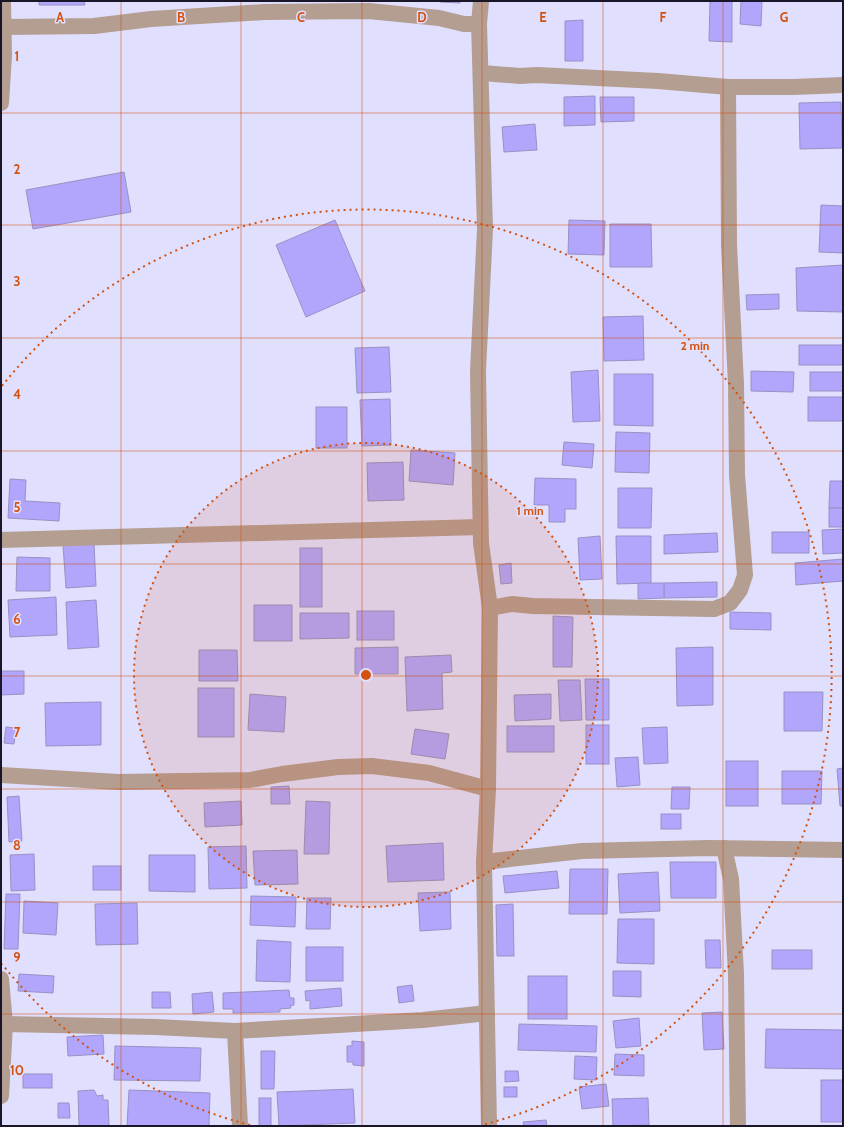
<svg xmlns="http://www.w3.org/2000/svg" width="844" height="1127" viewBox="0 0 844 1127" font-family="Cabin,sans-serif">
<style>
.building{fill:#b1a5fc;stroke:#9892c3}
.lines{fill:none;stroke-linecap:round;stroke-linejoin:round}
.minor{stroke:#b49d91;stroke-width:16}
.grid{fill:none;stroke:#d3520f;stroke-width:1;stroke-opacity:0.55}
.ring{fill:none;stroke:#d3520f;stroke-width:2;stroke-dasharray:2 4}
.grid-label{font-size:13px;text-anchor:middle;font-weight:bold;fill:#d3520f;stroke:#e1dffe;stroke-width:3;stroke-linejoin:round;paint-order:stroke}
.centre{fill:#d3520f;stroke:#e1dffe;stroke-width:2}
.ring-label{font-size:12px;text-anchor:middle;font-weight:bold;fill:#d3520f;stroke:#e1dffe;stroke-width:3;stroke-linejoin:round;paint-order:stroke}
</style>
<rect width="100%" height="100%" fill="#e1dffe"/>
<!-- building -->
<g class="building">
<path d="M39,1H84L85,5H39Z"/>
<path d="M440,1H460V3L440,2Z"/>
<path d="M710,1H732V42L709,41Z"/>
<path d="M741,1H762L761,26L740,24Z"/>
<path d="M583,20V61H565V21Z"/>
<path d="M595,96V125L564,126V97Z"/>
<path d="M600,97H634V121L601,122Z"/>
<path d="M841,102L842,148L800,149L799,103Z"/>
<path d="M535,124L537,150L504,152L502,127Z"/>
<path d="M124,172L131,212L33,229L26,190Z"/>
<path d="M821,205L843,206V253L819,252Z"/>
<path d="M335,220L365,291L306,317L276,245Z"/>
<path d="M569,220L605,221L604,255L568,254Z"/>
<path d="M610,224H651L652,267H610Z"/>
<path d="M843,265V312L797,311L796,268Z"/>
<path d="M779,294V309L747,310L746,295Z"/>
<path d="M643,316L644,360L604,361L603,317Z"/>
<rect x="799" y="345" width="44" height="20"/>
<path d="M389,347L391,392L357,393L355,348Z"/>
<path d="M598,370L600,421L573,422L571,372Z"/>
<path d="M751,371L794,372L793,392L751,391Z"/>
<rect x="810" y="372" width="33" height="19"/>
<path d="M614,374H653V426L614,425Z"/>
<rect x="808" y="397" width="35" height="24"/>
<path d="M390,399L391,445L362,446L360,400Z"/>
<rect x="316" y="407" width="31" height="41"/>
<path d="M616,432L650,433L649,473L615,472Z"/>
<path d="M564,442L594,444L592,468L562,465Z"/>
<path d="M411,450L455,453L453,485L409,481Z"/>
<path d="M403,462L404,500L368,501L367,463Z"/>
<path d="M535,478L576,479V509H565V522H549V505H534Z"/>
<path d="M10,479L26,480L25,501L60,503L59,521L8,518Z"/>
<path d="M830,481H843V508H829Z"/>
<path d="M618,488H652L651,528H618Z"/>
<rect x="829" y="508" width="14" height="19"/>
<path d="M843,529V553L823,554L822,530Z"/>
<rect x="772" y="532" width="37" height="21"/>
<path d="M717,533L718,552L664,554V535Z"/>
<path d="M600,536L602,579L580,580L578,538Z"/>
<path d="M616,536H651V583L617,584Z"/>
<path d="M94,543L96,586L66,588L63,545Z"/>
<rect x="300" y="548" width="22" height="59"/>
<path d="M17,557L50,558V591H16Z"/>
<path d="M843,559V581L796,585L795,563Z"/>
<path d="M511,563L512,583L501,584L499,565Z"/>
<path d="M717,582V597L664,598V583Z"/>
<path d="M638,583H664V598L638,599Z"/>
<path d="M56,597L57,635L10,637L8,600Z"/>
<path d="M96,600L99,647L68,649L66,602Z"/>
<rect x="254" y="605" width="38" height="36"/>
<rect x="357" y="611" width="37" height="29"/>
<path d="M730,612L771,613V630L730,629Z"/>
<path d="M300,613H349V638L300,639Z"/>
<path d="M553,616L573,617L572,667H553Z"/>
<path d="M398,647V674H355V648Z"/>
<path d="M713,647V705L677,706L676,648Z"/>
<path d="M199,650H237L238,681H199Z"/>
<path d="M451,655L452,672L442,673L443,709L407,711L405,657Z"/>
<path d="M1,671H24V694L1,695Z"/>
<path d="M585,679H609V720H586Z"/>
<path d="M558,680H580L582,720L560,721Z"/>
<rect x="198" y="688" width="36" height="49"/>
<path d="M784,692H823L822,731H784Z"/>
<path d="M250,694L286,697L284,732L248,730Z"/>
<path d="M551,694V719L515,721L514,695Z"/>
<path d="M101,702V745L46,746L45,703Z"/>
<rect x="586" y="725" width="23" height="39"/>
<rect x="507" y="726" width="47" height="26"/>
<path d="M6,727L16,728L14,744L4,743Z"/>
<path d="M667,727L668,763L644,764L642,728Z"/>
<path d="M415,729L449,734L445,759L411,754Z"/>
<path d="M638,757L640,785L617,787L615,758Z"/>
<rect x="726" y="761" width="32" height="45"/>
<path d="M843,768V806H840L837,769Z"/>
<path d="M782,771H822L821,804H782Z"/>
<path d="M289,786L290,804H271V787Z"/>
<path d="M672,787H690L689,809H671Z"/>
<path d="M19,796L22,841L9,842L7,797Z"/>
<path d="M241,801L242,825L205,827L204,803Z"/>
<path d="M306,801L330,802L329,854H304Z"/>
<rect x="661" y="814" width="20" height="15"/>
<path d="M443,843L444,880L388,882L386,846Z"/>
<path d="M246,846L247,888L209,889L208,847Z"/>
<path d="M297,850L298,884L255,885L253,851Z"/>
<path d="M34,854L35,890L11,891L10,855Z"/>
<path d="M149,855H195V892L149,891Z"/>
<path d="M670,862H716V898H671Z"/>
<rect x="93" y="866" width="28" height="24"/>
<path d="M570,869H608L607,914H569Z"/>
<path d="M557,871L559,888L505,893L503,876Z"/>
<path d="M658,872L660,911L620,913L618,874Z"/>
<path d="M450,892L451,929L420,931L418,893Z"/>
<path d="M6,894H20L18,949H4Z"/>
<path d="M251,896L296,897L295,927L250,925Z"/>
<path d="M307,898H331L330,929H306Z"/>
<path d="M24,901L58,903L56,935L23,933Z"/>
<path d="M137,903L138,944L96,945L95,904Z"/>
<path d="M513,904L514,956H497L496,905Z"/>
<path d="M618,919H654V964L617,963Z"/>
<path d="M257,940L291,942L290,982L256,981Z"/>
<path d="M705,940H720L721,968H706Z"/>
<rect x="306" y="947" width="37" height="34"/>
<rect x="772" y="950" width="40" height="19"/>
<path d="M613,971H641V997L613,996Z"/>
<path d="M19,974L54,976L53,993L18,991Z"/>
<rect x="528" y="976" width="39" height="43"/>
<path d="M412,985L414,1001L399,1003L397,987Z"/>
<path d="M341,988L342,1006L310,1009V1000L306,1001L305,991Z"/>
<path d="M289,990L290,998H294V1005L290,1006L291,1008L280,1009V1012L233,1013V1009H223V993Z"/>
<path d="M152,992H170L171,1008H152Z"/>
<path d="M212,992L214,1012L193,1014L192,994Z"/>
<path d="M722,1012L724,1049L704,1050L702,1013Z"/>
<path d="M639,1018L641,1046L616,1048L613,1021Z"/>
<path d="M519,1024L597,1026L596,1052L518,1050Z"/>
<path d="M766,1029L843,1030V1069L765,1068Z"/>
<path d="M103,1035L104,1054L68,1056L67,1037Z"/>
<path d="M352,1041L364,1042V1066L353,1065V1062H347V1046H352Z"/>
<path d="M115,1046L201,1048L200,1081L114,1080Z"/>
<path d="M261,1051H275L274,1089H261Z"/>
<path d="M615,1054L644,1055V1076L614,1075Z"/>
<path d="M575,1056L597,1057L596,1080L574,1079Z"/>
<path d="M505,1071H518L519,1081L505,1082Z"/>
<rect x="23" y="1074" width="29" height="14"/>
<rect x="821" y="1080" width="22" height="42"/>
<path d="M606,1084L609,1106L582,1109L579,1087Z"/>
<rect x="504" y="1087" width="13" height="10"/>
<path d="M353,1089L355,1123L279,1126L277,1092Z"/>
<path d="M94,1090L97,1096L103,1095V1100H108L109,1126H79L78,1091Z"/>
<path d="M129,1090L210,1093L209,1126H127Z"/>
<rect x="259" y="1098" width="12" height="28"/>
<path d="M648,1098L649,1125L613,1126L612,1099Z"/>
<path d="M58,1103H69L70,1118H58Z"/>
<path d="M546,1120L547,1126H524L523,1122Z"/>
</g>
<g class="lines">
<!-- minor -->
<g class="minor">
<path d="M481,1L479,24L485,229L478,371L480,492L481,543L490,608L488,789L484,862L489,1126"/>
<path d="M3,27L94,26L151,19L265,12L369,11L439,18L464,24H479"/>
<path d="M482,73L520,76L537,75L658,81L728,87H793L843,85"/>
<path d="M1,103L4,55L3,1"/>
<path d="M1,540L480,527"/>
<path d="M490,608L512,604L533,606L714,609L730,603L740,590L745,575L737,475L736,384L729,245L728,87"/>
<path d="M1,775L118,782L250,780L282,774L338,767L372,766L429,773L488,789"/>
<path d="M724,848L731,879L736,974L738,1126"/>
<path d="M484,862L582,851L709,848L843,850"/>
<path d="M1,979L5,1024L1,1096"/>
<path d="M5,1024L156,1027L235,1031L423,1020L487,1013"/>
<path d="M235,1031L240,1126"/>
</g>
</g>
<!-- grid -->
<path class="grid" d="M121,1V1126M241,1V1126M362,1V1126M482,1V1126M603,1V1126M723,1V1126M1,113H843M1,225H843M1,338H843M1,451H843M1,564H843M1,676H843M1,789H843M1,902H843M1,1014H843"/>
<!-- distance rings -->
<circle cx="366" cy="675" r="232" fill="#d3520f" fill-opacity=".12"/>
<g class="ring">
<circle cx="366" cy="675" r="232"/>
<path d="M250 1125A465 465 0 0 1 2 964M2 386A465 465 0 1 1 482 1125"/>
</g>
<g class="grid-label">
<text x="60" y="22">A</text>
<text x="181" y="22">B</text>
<text x="301" y="22">C</text>
<text x="422" y="22">D</text>
<text x="543" y="22">E</text>
<text x="663" y="22">F</text>
<text x="784" y="22">G</text>
<text x="17" y="61">1</text>
<text x="17" y="174">2</text>
<text x="17" y="286">3</text>
<text x="17" y="399">4</text>
<text x="17" y="512">5</text>
<text x="17" y="624">6</text>
<text x="17" y="737">7</text>
<text x="17" y="850">8</text>
<text x="17" y="962">9</text>
<text x="17" y="1075">10</text>
</g>
<circle cx="366" cy="675" r="6" class="centre"/>
<g class="ring-label">
<text x="695" y="350">2 min</text>
<text x="530" y="515">1 min</text>
</g>
<!-- border -->
<rect width="844" height="1127" fill="none" stroke="#191629" stroke-width="4"/>
</svg>
